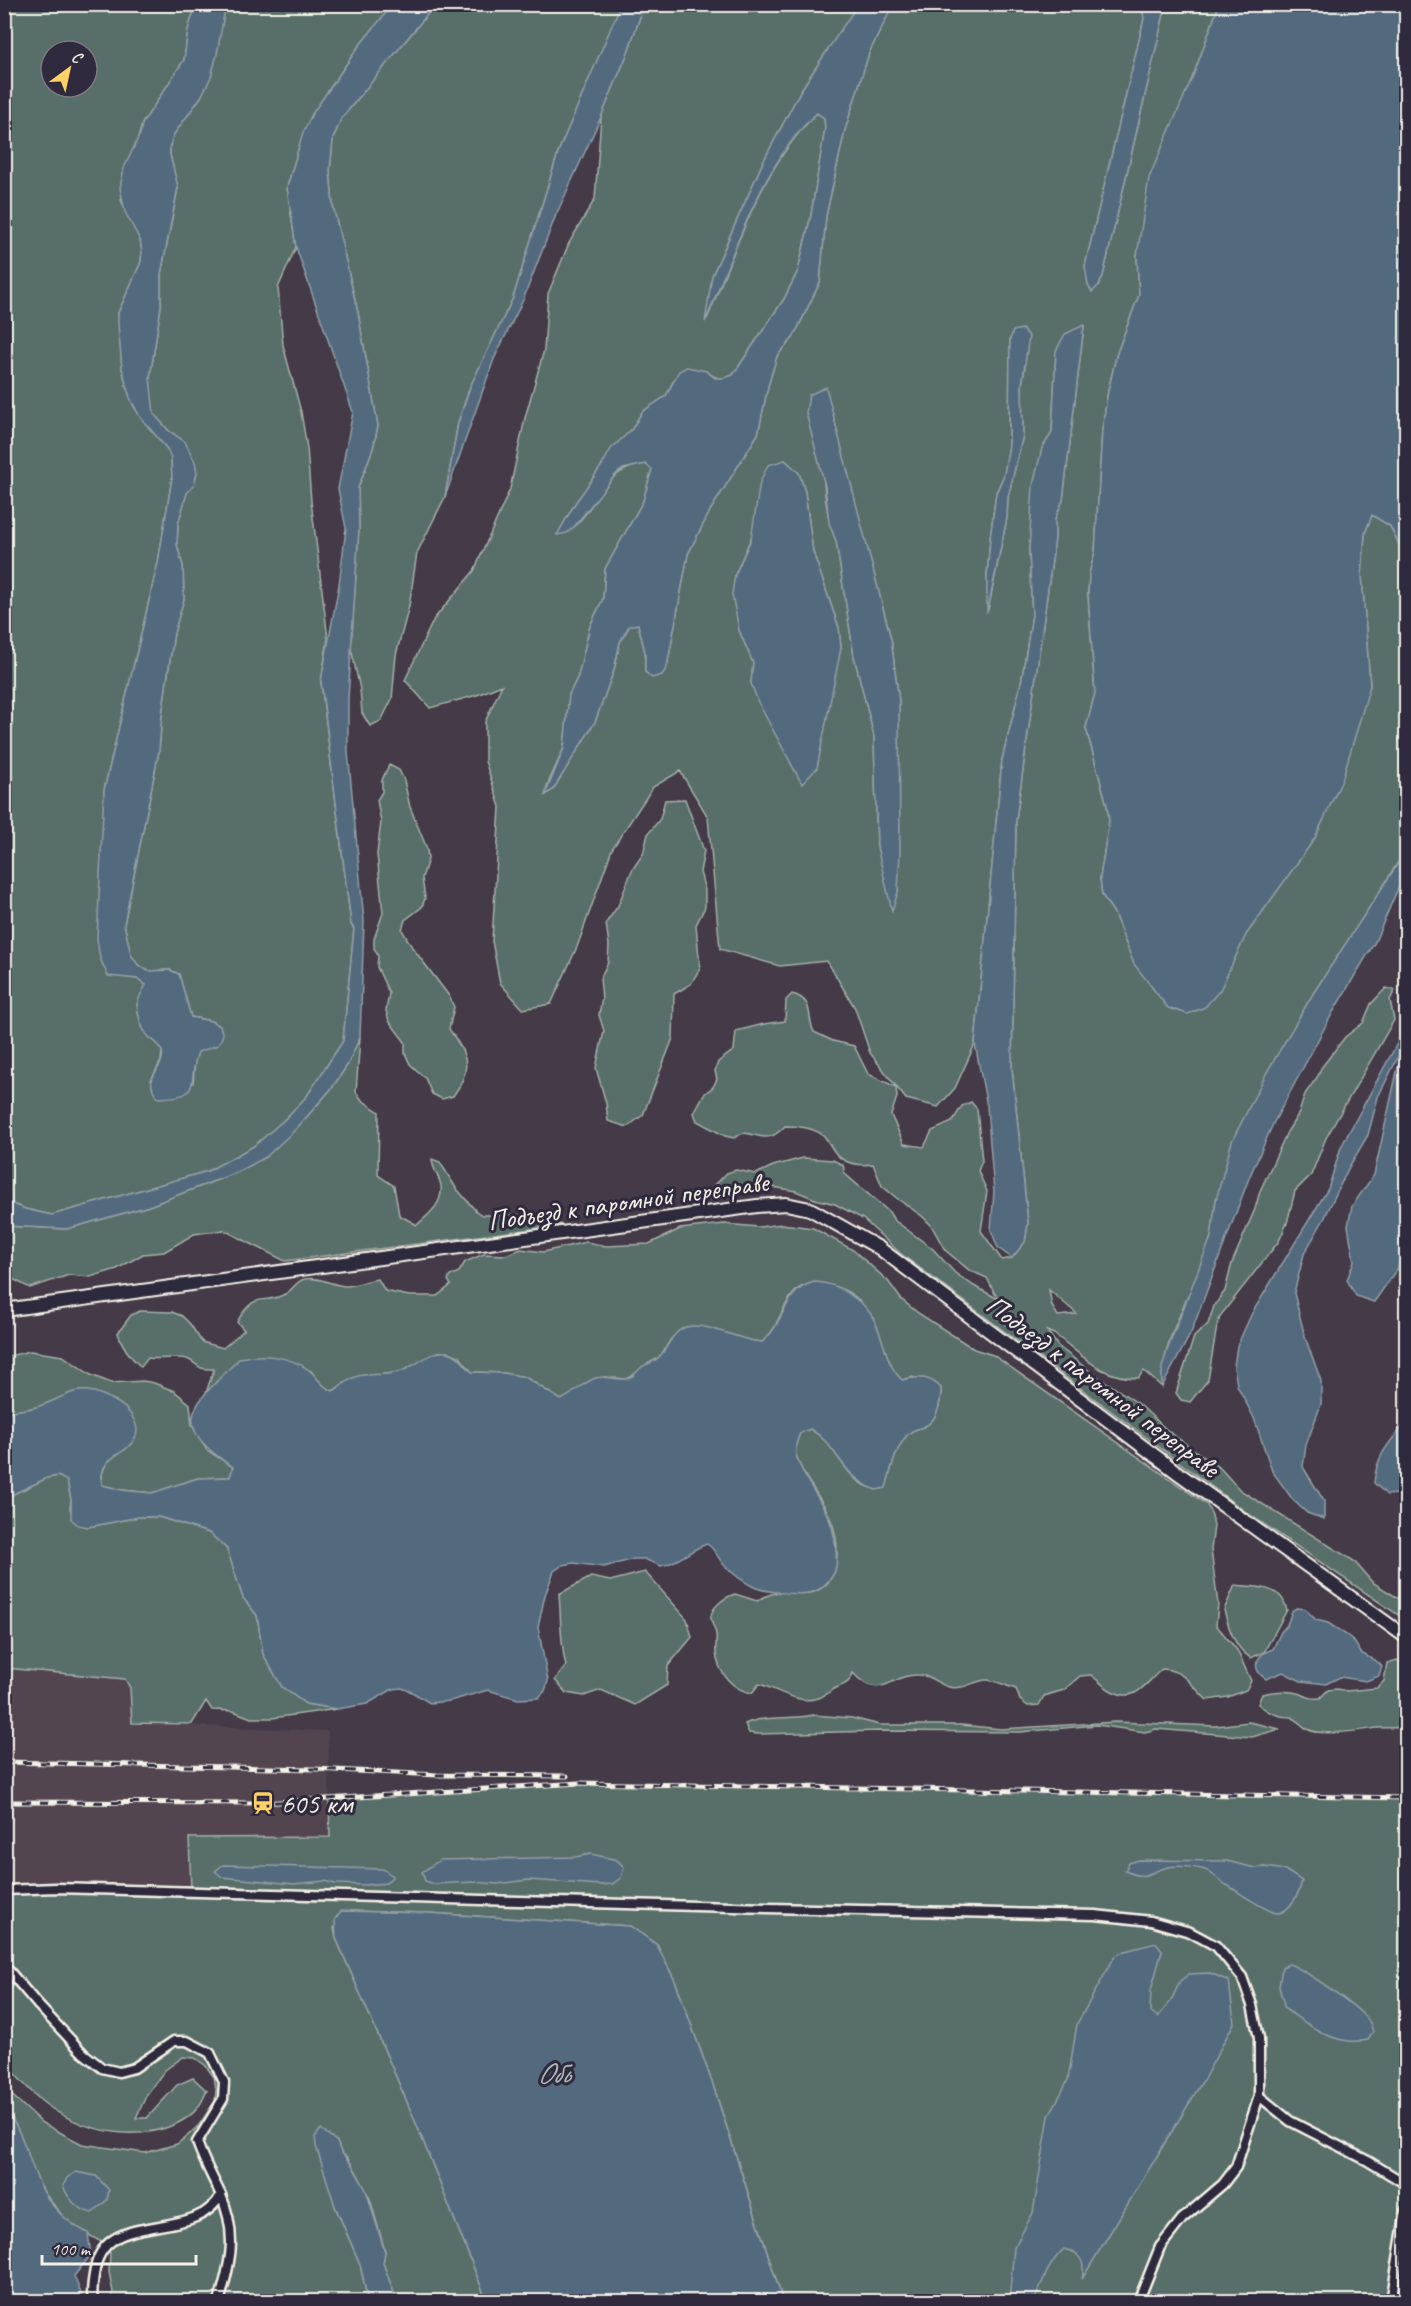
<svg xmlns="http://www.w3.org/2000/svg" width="1411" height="2306" viewBox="0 0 1411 2306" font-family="Caveat,sans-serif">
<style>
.built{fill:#534550}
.green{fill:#596e68;stroke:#a6b0a8;stroke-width:1.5;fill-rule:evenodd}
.water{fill:#52697d;stroke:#939fa8;stroke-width:1.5}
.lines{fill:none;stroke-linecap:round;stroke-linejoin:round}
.street-casing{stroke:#f4f1e8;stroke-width:13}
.secondary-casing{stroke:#f4f1e8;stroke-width:16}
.street{stroke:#2f2a3d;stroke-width:8}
.secondary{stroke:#2f2a3d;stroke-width:12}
.rail-casing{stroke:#f4f1e8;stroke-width:5}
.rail{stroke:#2f2a3d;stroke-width:3;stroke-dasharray:9;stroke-linecap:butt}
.labels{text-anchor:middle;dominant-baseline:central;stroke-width:6;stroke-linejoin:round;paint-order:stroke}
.street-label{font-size:28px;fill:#f4f1e8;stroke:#2f2a3d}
.poi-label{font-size:28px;fill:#f4f1e8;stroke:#2f2a3d;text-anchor:start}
.water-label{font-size:30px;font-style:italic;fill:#abb4b8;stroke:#2f2a3d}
</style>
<rect width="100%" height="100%" fill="#443a48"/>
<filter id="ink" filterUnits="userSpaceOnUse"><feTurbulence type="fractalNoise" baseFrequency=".0167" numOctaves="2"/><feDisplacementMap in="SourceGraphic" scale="12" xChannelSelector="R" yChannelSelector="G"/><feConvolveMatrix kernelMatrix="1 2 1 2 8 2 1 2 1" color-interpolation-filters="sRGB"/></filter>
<g filter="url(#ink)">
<!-- built -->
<path class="built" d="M4,1668L125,1679L130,1688L132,1723L328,1731L330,1837L190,1838L191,1889H5Z"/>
<!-- green -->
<g class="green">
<path d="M4,5H196L188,30L184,60L142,124L121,200L140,240L142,251L141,262L118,313L122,368L127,388L134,407L167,449L171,458L172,478L158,563L104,790L108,975L138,979L146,985L137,1004L141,1026L147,1036L156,1042L162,1051L161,1061L151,1080L193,1083L195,1061L198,1051L218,1045L222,1035L220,1026L211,1021L191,1017L179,974L170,970L148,971L138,965L131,955L124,924L159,751L162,715L174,633L184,599L183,566L177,545L178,524L187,492L194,485L185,442L168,430L154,414L150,391V377L161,306V274L178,188L170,155V145L174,134L201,97L225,5H393L359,46L324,97L303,133L287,187L296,247L278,288L283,345L301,412L307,448L311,501L328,639L321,682L351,924L354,929L343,1041L307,1096L284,1120L254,1146L208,1171L52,1215L25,1209L4,1201ZM51,51H87V87H51Z"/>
<path d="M435,5H621L559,150L513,298L470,387L458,423L445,497L417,553L409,606L396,655L392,699L381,721L370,726L362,713L360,689L351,648L359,528L358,488L373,448L378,426L358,313L333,206L330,170L332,150L333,139L341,119Z"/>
<path d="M644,5H858L801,90L763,162L712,276L707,319C736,249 761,167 817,113L824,118L825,128L811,215L798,271L784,299L733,375C722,380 716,379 706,371L674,380L666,396L642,412L632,429L576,502L558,534C563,532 571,530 575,526C600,501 604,469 645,464L652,469L643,501L605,569L603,599L590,626L578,676L569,695L564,748L547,786L546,795L553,789L595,722L614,670L620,642L630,625L638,623L645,652V672L667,667L688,554L711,509L758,434L768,386L777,356L793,338L820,282L826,216L845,130L869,53L893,5H1142L1144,19L1085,266L1099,285L1103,276L1166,5H1219L1195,71L1137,256L1139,295L1117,353L1108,391L1102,430L1095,553L1089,574L1088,594L1095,693L1086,728L1107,805L1109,821L1100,878L1102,895L1114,913L1134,964L1236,953L1370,686L1362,575L1365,533L1372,515L1390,526L1406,558V851L1391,873L1216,1200C1214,1212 1214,1225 1211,1237C1198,1288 1161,1334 1162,1387L1144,1371L1138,1378C1099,1378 1083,1355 1054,1334L1047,1331L1058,1346L1091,1372L1139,1404L1168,1431L1221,1469L1240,1490L1354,1561L1372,1582L1406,1603V1620L1246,1512L901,1254L863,1219L835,1204L815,1199L796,1191L767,1186L757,1187L738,1190L721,1199H711V1189L727,1173L736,1170L756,1174L773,1166L803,1158L833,1160L843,1165L845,1174L889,1212L894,1220L933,1249L955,1273L974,1286L1004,1302L995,1294L987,1278L969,1270L945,1250L931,1225L922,1216L899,1200L882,1186L873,1164C858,1166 843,1164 834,1151C830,1146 827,1139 823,1135C812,1127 798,1126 785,1126C768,1144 763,1135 743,1133L734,1138L725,1136L697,1121L694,1113L704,1094L713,1087L717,1079L715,1071L718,1062L734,1050L736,1031L764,1024L785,1021L786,1000L792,994C815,1000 806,1015 814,1032L833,1041L854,1046L868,1074L896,1087L897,1097L891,1115L904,1144L924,1147L932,1131L952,1122L962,1106L971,1102L977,1109L979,1130L982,1161L978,1171L987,1191L981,1231L1002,1260L1012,1258L1025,1242L1028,1223L1012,1069L1016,820L1055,538V519L1063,500L1084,326L1056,351L1052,433L1042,448L1029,549L1032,615L1021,683L1002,760L975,1044L955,1088L938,1107L906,1099L870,1053L855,1008L827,961L780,966L720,949L708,817L680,771L653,787L612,849L577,947L551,1004L523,1009L500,983L492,941L500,807L485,761V722L502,685L477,695L430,708L405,680L434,619L474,571L510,489L525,418L544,350L548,294L569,243L595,199L601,117L628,52ZM1010,340L1025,367L1022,385L1023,435L1008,497L1007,518L988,610L987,577L990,539L996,493L1004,475L1009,445ZM825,387L891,639L899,702L898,892L877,847L874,736L854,656L836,541C817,494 825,437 825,387ZM785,460L799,473L805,492L813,552L839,628L841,648L751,683L753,663L739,630L735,575ZM1049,1290L1076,1313V1314L1058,1316L1052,1306Z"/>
<path d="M389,765L399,770L404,780L410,807L427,849L428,859L422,878L425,898L422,907L405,920L402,930L412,947L449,996L454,1007L449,1029C468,1055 473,1069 453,1096L442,1099L432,1094L425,1078L410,1064L405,1053V1042L389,1021L386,1011L389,993L377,967L378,956L374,948V939L383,913L377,854L381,822L377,800L382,792V780Z"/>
<path d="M685,799L704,851L700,872L705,890V907L696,925L700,968L691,984L674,994L673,1038L643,1115L627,1127L608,1121L606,1103L596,1068L604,1031L599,1015L602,998L600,979L608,962L609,945L606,923L618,906L632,870L643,854L648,834L660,819L665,800Z"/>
<path d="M1386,988L1395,990L1390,1000L1394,1020L1326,1138L1311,1175L1295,1191L1287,1223L1279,1241L1221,1315L1217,1326L1208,1380L1190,1402L1181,1400L1176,1393L1194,1337L1208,1324L1214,1306L1225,1291L1232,1263L1255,1209L1260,1191L1287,1132L1299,1113L1305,1094L1318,1076L1321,1068L1345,1037L1363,1023L1371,1004Z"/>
<path d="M360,1037L356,1092L362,1100L379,1112L378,1175L394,1186L399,1215L417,1225C429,1214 443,1204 441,1186C440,1177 432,1169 432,1159L440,1162L456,1188L476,1211L482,1215H519L563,1225L285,1261L224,1230L194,1234L164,1252L143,1254L117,1269L90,1277L69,1275L30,1288L5,1275L4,1226L67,1229L149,1206L238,1172L295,1130L332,1088L348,1064Z"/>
<path d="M724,1224L759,1227L782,1224L813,1228L853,1250L888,1281L901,1299L918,1313L974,1349L993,1355L1207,1505L1212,1515L1214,1526L1211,1550L1218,1604L1216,1625L1237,1650L1251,1681L1246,1690L1228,1697L1207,1700C1192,1686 1184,1670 1162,1669C1145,1683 1136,1705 1110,1690C1103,1686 1098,1680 1091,1675L1080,1676L1064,1690L1044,1696L1039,1705L1028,1706L1020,1700L1016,1689C1008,1687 994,1679 985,1680C973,1682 962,1690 949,1687C939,1685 930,1675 919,1675C890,1673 882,1704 853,1673C850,1683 844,1685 836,1688C830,1691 825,1696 819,1698C798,1705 778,1689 759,1684L752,1693C732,1690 718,1672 716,1653C715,1647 717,1640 716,1634C715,1628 710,1622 711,1616C712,1606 727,1596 735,1594L757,1601C765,1596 773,1592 783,1592C793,1591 804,1596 814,1592C846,1580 839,1535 827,1511C817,1492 802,1476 796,1455C794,1448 797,1440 800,1433L810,1429C815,1432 821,1435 825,1440C842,1459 855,1495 886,1487C891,1470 895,1448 908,1434C913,1429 919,1429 925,1426C938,1420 941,1401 941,1388L913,1377L902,1380L895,1373C875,1336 873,1286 820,1285C809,1285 802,1284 795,1292C780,1307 779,1329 762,1342C736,1341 713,1328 687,1327L671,1339L660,1357L642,1367L635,1374L626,1379L605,1377L587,1383L571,1395L561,1400L525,1377L504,1373L472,1372L459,1356L449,1352H438L401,1372L350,1379L333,1391L323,1387L311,1371L240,1358L206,1393L214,1369C195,1370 201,1365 187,1359C181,1356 158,1360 148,1358L141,1367C130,1357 122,1347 118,1333L131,1315L140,1311L172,1312L182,1316L190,1324L202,1342L223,1348L244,1330L237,1322C256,1288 263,1307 287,1293C293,1289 297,1280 305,1279C319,1276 333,1286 346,1286C355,1286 368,1280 378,1279L385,1291L409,1296H437L451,1285L448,1280L450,1276L459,1272L465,1262L484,1254L506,1255L521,1249L543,1252L586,1242L606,1246L649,1244L680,1229Z"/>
<path d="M30,1351L63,1356L91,1375L111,1383L143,1381L154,1383L174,1391L190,1404L192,1425L207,1450L233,1467L230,1477L198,1478L152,1493L122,1490L102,1485C99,1463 114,1456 131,1444L116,1401C70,1381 78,1395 37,1407C26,1410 15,1410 5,1412V1357Z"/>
<path d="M58,1476L67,1480L71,1499L70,1509L88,1527L139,1517H159L209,1533L227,1549L243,1598L257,1615L263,1654L282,1687L306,1704L337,1709L272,1718H251L233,1711L212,1710L206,1701L192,1724L132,1723L130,1688L125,1679L5,1668V1498L47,1478Z"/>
<path d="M645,1572L687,1619L692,1637L668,1666L667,1685L635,1705L601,1690L584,1696L566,1693L555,1680L566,1666C560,1643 561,1618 559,1594L591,1577L610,1581Z"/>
<path d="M1235,1585C1249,1587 1270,1585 1281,1597C1284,1600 1286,1607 1287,1610L1264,1652L1251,1658C1234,1648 1229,1628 1224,1610Z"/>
<path d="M1397,1660L1406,1666V1726C1397,1729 1388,1727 1378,1728C1362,1730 1320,1737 1307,1729C1302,1726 1297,1720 1292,1717C1278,1717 1269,1713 1258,1704L1262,1694C1274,1691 1289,1690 1301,1694C1308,1697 1312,1699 1320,1698L1328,1690L1337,1689L1347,1691L1377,1688L1384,1681L1387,1663Z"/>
<path d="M813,1715L852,1718L880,1725H961L1001,1729L1115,1722L1216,1726L1249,1722L1280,1729L1252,1737L1156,1729L1145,1732L1097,1725L1020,1732L880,1731L757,1734L749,1733L745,1724C764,1715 792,1720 813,1715Z"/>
<path d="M579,1783L1406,1798V2301H783L713,2085L676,1983L657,1945L630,1926L428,1913L351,1911L334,1928L336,1938L414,2118L487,2301H397L383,2263L385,2251L370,2199L357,2173L347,2157L341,2153L337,2142L330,2185L335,2206L360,2264L368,2301H110L113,2292L109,2272L110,2253L105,2244L69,2224L45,2194L34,2175L22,2139L5,2107L4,2088L42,2123L82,2144L145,2153L177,2144L197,2128L215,2101L216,2089L214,2077L205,2065L195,2058L183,2057L165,2070L147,2094L136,2118H147L177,2085L193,2078L207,2091C204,2096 202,2103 198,2107C193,2115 184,2120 176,2124C133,2143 81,2131 44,2103C30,2092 17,2076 5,2063V1889H191L189,1838L330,1837L329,1799Z"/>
</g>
<!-- water -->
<g class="water">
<path d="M393,4L435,5L341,119L333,139L332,150L330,170L333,206L358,313L378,426L373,448L358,488L359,528L348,699V752L364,921L360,1037L348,1064L332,1088L295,1130L266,1157L238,1172L149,1206L67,1229L5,1226V1201L25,1209L52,1215L208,1171L254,1146L284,1120L307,1096L343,1041L354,929L351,924L321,681L339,585L346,528L338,489L353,412L296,247L287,187L303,133L312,114L359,46Z"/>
<path d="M621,4L644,5L628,52L601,117L556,215L523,300L494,359L445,497L458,423L470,387L513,298L559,150Z"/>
<path d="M858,4L893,5L869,53L845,130L826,216L820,282L793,338L777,356L768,386L758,434L711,509L688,554L667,667L662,675L652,678L645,672V652L638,624L629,626L620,642L614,670L595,722L553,790L545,795L564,748L569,695L578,676L590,626L603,599L605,569L643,501L652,469L645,464L623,469L615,475L574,527L567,533L557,535L576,502L602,465L611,449L632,429L642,412L666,396L679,371L687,367L706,371L715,378H724L733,375L784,299L798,271L811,215L825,128L824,118L817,113C763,161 733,256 705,322L712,276L763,162L801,90Z"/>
<path d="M196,5H225V9L217,54L211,77L201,97L174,134L170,145V155L178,187L161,274V306L150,377L154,414L168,430L185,442L195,462L197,473L194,485L187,493L178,524L177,545L183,566L184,599L174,633L162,714L159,751L124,924L131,955L138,965L148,971L170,970L179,974L191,1017L211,1021L220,1026L223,1035L218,1045L198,1052C186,1084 205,1097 158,1098C140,1075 166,1071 162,1051C160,1044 154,1041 149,1037C142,1031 136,1012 138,1002C139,996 143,990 146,985L138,979L108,976L100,958L97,939L104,790L158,563L172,478L171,458L167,449L140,417L130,398L122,368L118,324V313L141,262L142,251L140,240L125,212L120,188L124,168L140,134L142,124L184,60L188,30Z"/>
<path d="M1142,5H1166L1103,276L1099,285L1092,292L1088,285L1085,266L1144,19Z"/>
<path d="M1219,5H1406V558L1390,526L1372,515L1365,533L1362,575L1370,686L1342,780L1315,838L1246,935L1220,990L1205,1007L1188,1014L1168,1008L1134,964L1114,913L1102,895L1100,878L1109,821L1107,805L1086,728L1095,693L1088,594L1089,574L1095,552L1102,430L1108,391L1117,353L1139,295L1137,256L1149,178L1195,71Z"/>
<path d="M1084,325L1063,500L1055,519V538L1016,820L1012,1069L1028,1223L1025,1242L1012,1258L998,1248L991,1230L994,1192L987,1106L975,1044L1002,760L1021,683L1032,615L1029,549L1033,485L1042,448L1052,433L1056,351L1065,334Z"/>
<path d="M1022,329L1029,336L1022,385L1023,435L1008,497L1007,518L987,613V577L990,539L996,493L1004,475L1009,445L1010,340L1013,331Z"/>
<path d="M826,387L891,639L899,702L900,851L898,892L892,911L877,847L874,736L854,656L836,541L829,523L825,486L806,413L809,395Z"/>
<path d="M785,460L799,473L805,492L813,552L839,628L841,648L817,768L802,784L758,702L751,683L753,663L739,630L732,594L735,575L751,539L760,482L768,465Z"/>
<path d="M1406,851V877L1399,886L1375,942L1333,1012L1273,1124L1249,1178L1191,1333L1162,1387V1367L1168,1348L1211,1237L1216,1200L1232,1141L1267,1072L1314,992Z"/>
<path d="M1406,1027V1041L1378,1097L1368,1135L1349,1167L1324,1219L1304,1254L1294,1293L1305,1337L1321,1381V1404L1306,1445L1303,1467L1324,1501V1519L1307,1513L1293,1500L1272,1471L1254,1418L1237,1385L1234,1366L1237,1346L1252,1313L1328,1189L1341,1147Z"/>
<path d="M1406,1053V1245L1397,1269L1374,1302L1356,1296L1347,1280L1354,1261L1348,1226L1352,1206L1374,1175L1398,1067Z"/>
<path d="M814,1282C830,1283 841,1287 853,1297C859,1301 866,1307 870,1313C885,1334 883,1362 902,1380C918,1376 930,1376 941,1388C941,1401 938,1420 925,1426C919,1429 913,1429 908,1434C895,1448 891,1470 886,1488L876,1490C839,1475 839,1446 810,1429L800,1433C797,1440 794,1448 796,1455C808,1494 834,1506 836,1552C837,1563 837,1570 831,1578C825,1586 818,1592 808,1593C796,1595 765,1592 754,1587C744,1582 731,1572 724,1565C717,1557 716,1550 707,1544C690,1549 681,1562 661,1566L644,1559H634L604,1567L574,1563L563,1565L554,1571L545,1595L538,1627L548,1681L545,1691L538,1698L518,1699L488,1690L450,1701L430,1703L412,1692L402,1688L393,1689L367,1704L337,1709L306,1704L282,1687L263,1654L257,1615L243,1598L227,1549L209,1533L159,1517H139L88,1527L78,1525L71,1519V1499L67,1481L58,1476L47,1478L5,1498V1412C15,1410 26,1410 36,1407C65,1399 74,1382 105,1396C114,1400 122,1404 128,1411C134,1418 139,1427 136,1436C127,1458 98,1453 102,1485L122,1490L152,1493L198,1478L230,1477L233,1467C164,1422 195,1404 240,1358C262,1353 290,1356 309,1370C319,1378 319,1385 333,1391C342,1386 348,1379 358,1376C373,1373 389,1377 404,1370C419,1364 430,1350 447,1352C459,1354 463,1364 472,1372L504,1373L525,1377L561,1400C574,1394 583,1382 596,1378C606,1375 614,1380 624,1379C633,1379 636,1371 642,1367C648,1363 653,1363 658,1358C668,1349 671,1332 686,1327C706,1321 739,1341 762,1342C785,1324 783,1290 814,1282Z"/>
<path d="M1406,1423V1482L1396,1494L1387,1495L1374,1483C1376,1456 1389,1442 1406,1423Z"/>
<path d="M1296,1608L1305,1609L1316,1620L1328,1623L1345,1634L1353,1640L1361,1653L1379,1663L1382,1667L1379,1676L1366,1681L1340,1677L1326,1684L1301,1681L1283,1672L1266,1679C1249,1668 1257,1654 1273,1649L1281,1632L1287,1625L1292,1611Z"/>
<path d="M591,1854L617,1860L624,1867L621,1878L612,1884L602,1885L528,1880L497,1884L475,1882L434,1884L425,1881L422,1872L440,1860L575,1857Z"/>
<path d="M1139,1860L1227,1861L1255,1868L1265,1867L1285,1870L1302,1881C1299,1893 1291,1911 1278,1913C1270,1914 1237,1891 1227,1885C1219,1882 1214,1873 1205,1870C1195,1867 1178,1865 1168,1867C1147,1872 1149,1881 1125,1871L1129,1863Z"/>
<path d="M223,1865L383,1869L393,1876L386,1883L366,1885L335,1884L325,1881L294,1884L222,1877L215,1871Z"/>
<path d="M341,1911L428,1913L630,1926L657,1945L676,1983L713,2085L783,2301H487L414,2118L336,1938L335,1919Z"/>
<path d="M1156,1943L1162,1951L1151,1990L1150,2011L1158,2017L1171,2001L1180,1981L1189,1974L1210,1973L1229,1981L1234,2023L1204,2079L1082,2279C1086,2263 1081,2253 1064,2249C1049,2262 1042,2283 1034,2301H1009L1014,2248L1033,2213L1049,2116L1068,2080L1077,2024L1115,1956L1125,1951Z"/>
<path d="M1289,1964C1305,1970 1361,2008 1370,2023C1370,2023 1373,2031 1373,2032L1368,2040C1335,2047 1311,2026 1285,2009L1279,1987L1282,1967Z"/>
<path d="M4,2107C39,2152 26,2202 88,2233L91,2255L74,2276L84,2301H5Z"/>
<path d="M321,2129L337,2142L341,2152L352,2165L366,2190L385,2252L383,2263L397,2301H368L360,2264L335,2206L316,2146L315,2137Z"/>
<path d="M76,2172L96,2176L109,2190L107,2200L92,2213C77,2209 69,2200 63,2186L67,2178Z"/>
</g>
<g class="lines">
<!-- street casing -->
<g class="street-casing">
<g id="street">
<path d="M4,1890L56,1888L768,1908L1095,1915L1151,1921L1190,1932L1216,1946L1242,1977L1252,2005L1259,2038V2096L1290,2121L1368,2161L1406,2184"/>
<path d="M4,1965L38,2005L83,2053L102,2068L119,2072L134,2068L174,2041H187L210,2053L224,2082L223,2099L197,2142C203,2160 212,2176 220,2193C238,2233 231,2262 219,2302"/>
<path d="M93,2302C91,2291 93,2280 95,2269C106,2207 195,2244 221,2195"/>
<path d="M1138,2302L1160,2247L1182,2219L1223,2184L1236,2167L1259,2096"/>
<path d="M1391,2302L1406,2210"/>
</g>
</g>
<!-- secondary casing -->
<g class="secondary-casing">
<path id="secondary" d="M4,1310L757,1206L786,1204L810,1209L879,1248L1178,1473L1406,1637"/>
</g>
<!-- street -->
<use href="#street" class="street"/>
<!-- secondary -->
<use href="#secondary" class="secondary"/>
<!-- rail casing -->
<g class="rail-casing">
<g id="rail">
<path d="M4,1762L315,1769L437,1775L567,1776"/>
<path d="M4,1802L263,1803L579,1783L1406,1798"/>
</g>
</g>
<!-- rail -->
<use href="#rail" class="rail"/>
</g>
</g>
<!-- icons -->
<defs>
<g id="station-bare" transform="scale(1.8)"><path d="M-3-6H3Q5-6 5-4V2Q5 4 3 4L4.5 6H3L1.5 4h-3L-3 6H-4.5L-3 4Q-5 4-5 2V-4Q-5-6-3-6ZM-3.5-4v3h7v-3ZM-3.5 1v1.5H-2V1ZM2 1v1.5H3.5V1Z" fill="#ffd166" stroke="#2f2a3d" stroke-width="2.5" paint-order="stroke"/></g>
</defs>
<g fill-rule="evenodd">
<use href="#station-bare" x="263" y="1803"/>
</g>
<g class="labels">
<!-- street labels -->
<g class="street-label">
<text transform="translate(628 1201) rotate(-8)">Подъезд к паромной переправе</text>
<text transform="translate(1103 1386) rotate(37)">Подъезд к паромной переправе</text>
</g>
<!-- poi labels -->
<g class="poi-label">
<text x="281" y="1803">605 км</text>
</g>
<!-- water labels -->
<g class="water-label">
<text x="553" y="2073">Обь</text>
</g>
</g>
<!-- margin -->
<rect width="1411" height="2306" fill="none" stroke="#2f2a3d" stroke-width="24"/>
<rect x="12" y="12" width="1387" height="2282" fill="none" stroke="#f4f1e8" stroke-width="2" filter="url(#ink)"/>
<!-- north arrow -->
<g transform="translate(69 69) rotate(33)"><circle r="28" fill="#2f2a3d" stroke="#7e7a81" stroke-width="1.5"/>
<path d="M0-4.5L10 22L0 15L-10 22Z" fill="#ffd166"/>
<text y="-9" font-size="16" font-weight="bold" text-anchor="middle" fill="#f4f1e8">С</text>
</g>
<!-- scale -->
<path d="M42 2255v9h154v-9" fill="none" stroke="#f4f1e8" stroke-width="3"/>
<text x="51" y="2255" font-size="18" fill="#f4f1e8" stroke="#2f2a3d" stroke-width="4.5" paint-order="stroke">100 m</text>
</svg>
